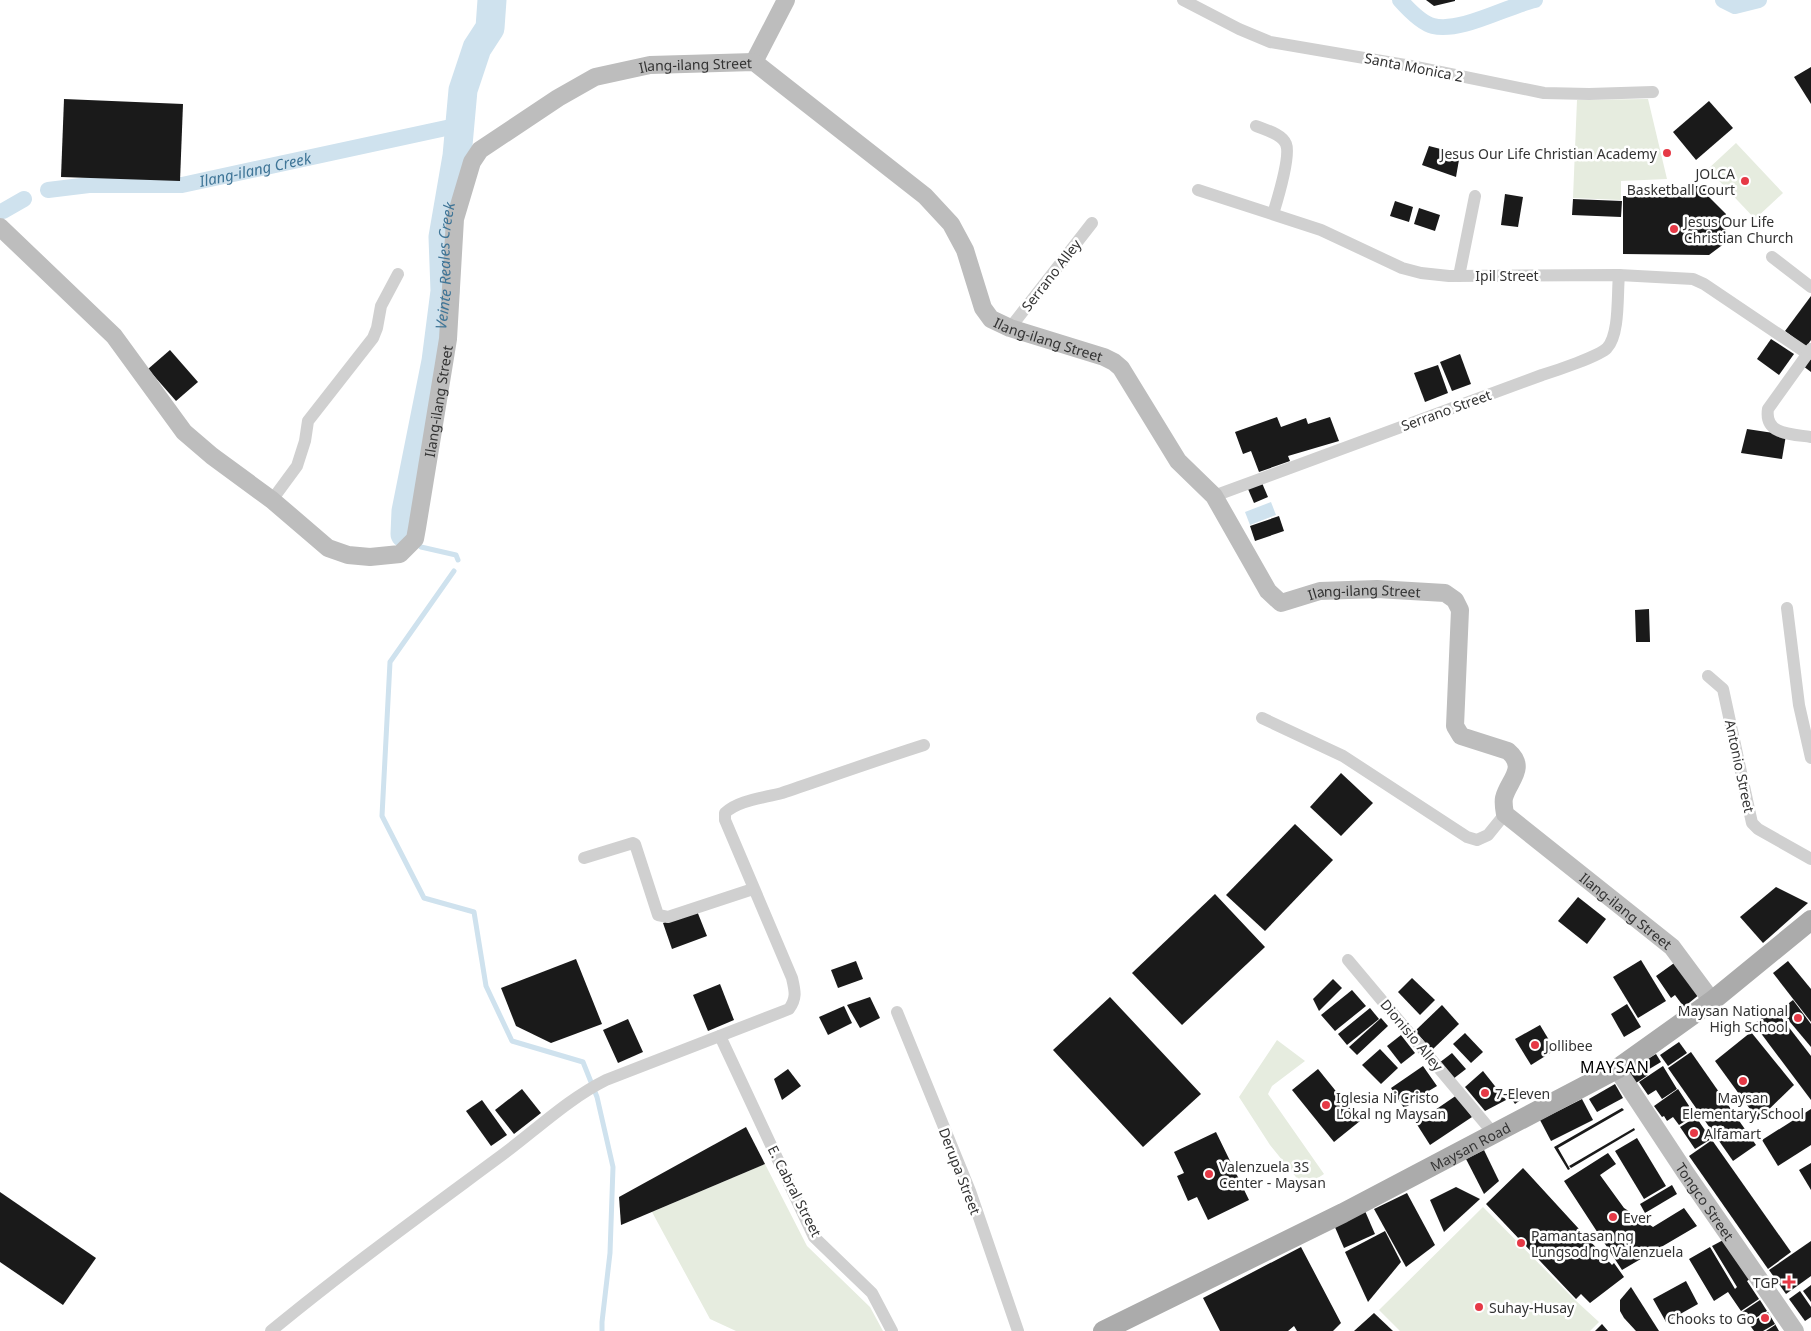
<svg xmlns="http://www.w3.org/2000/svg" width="1811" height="1331" viewBox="0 0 1811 1331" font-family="'Noto Sans',sans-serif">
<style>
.green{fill:#e6ecdf}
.water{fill:#cfe2ee}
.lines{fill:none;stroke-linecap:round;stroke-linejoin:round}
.stream{stroke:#cfe2ee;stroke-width:5}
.canal{stroke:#cfe2ee;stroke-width:16}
.river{stroke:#cfe2ee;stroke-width:29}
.building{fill:#1a1a1a}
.street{stroke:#d0d0d0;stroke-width:12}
.secondary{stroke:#bdbdbd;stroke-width:18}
.primary{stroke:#ababab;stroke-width:20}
.poi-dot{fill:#e63946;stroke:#fff;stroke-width:2}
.labels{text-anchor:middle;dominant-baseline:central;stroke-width:5;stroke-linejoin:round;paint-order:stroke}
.street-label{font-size:14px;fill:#333;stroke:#fff}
.poi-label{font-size:14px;fill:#333;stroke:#fff;text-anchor:start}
.water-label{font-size:15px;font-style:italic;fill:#3f7597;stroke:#fff}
.quarter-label{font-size:16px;letter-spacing:1px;fill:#000;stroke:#fff}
</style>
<rect width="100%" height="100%" fill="#fff"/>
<!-- green -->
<g class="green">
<path d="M1648,99L1667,179L1621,181V200L1573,198L1577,100Z"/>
<path d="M1736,143L1783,193L1755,219L1708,169Z"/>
<path d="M1277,1040L1305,1061L1272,1086L1268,1094L1324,1174L1304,1187L1270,1145L1239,1097Z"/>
<path d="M765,1164L807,1246L870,1307L883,1331H736L710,1319L652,1212Z"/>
<path d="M1483,1207L1575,1300L1599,1322L1590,1331H1400L1379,1310Z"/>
</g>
<!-- water -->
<path class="water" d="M1271,502L1276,515L1250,525L1245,512Z"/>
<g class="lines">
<!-- stream -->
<g class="stream">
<path d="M421,547L456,555L458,560"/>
<path d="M454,571L390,662L382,816L424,898L474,912L486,986L512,1041L583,1062L597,1097L613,1167L610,1253L602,1322V1331"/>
</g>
<!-- canal -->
<g class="canal">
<path d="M1400,0C1408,9 1421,23 1433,26C1461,33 1507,6 1535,0"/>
<path d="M1723,0L1735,6L1759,0"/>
<path id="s1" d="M48,190L89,185H182L460,125"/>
<path d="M3,211L24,199"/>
</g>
<!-- river -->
<path class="river" id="s2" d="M405,534L406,511L436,361L445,291L443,237L457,156L463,90L477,48L490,28L492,0"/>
</g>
<!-- building -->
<g class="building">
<path d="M1426,0H1455V1L1434,6Z"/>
<path d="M1811,67V104L1794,77Z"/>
<path d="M64,99L183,104L180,181L61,177Z"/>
<path d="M1709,101L1733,128L1696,160L1673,132Z"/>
<path d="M1429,146L1460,154L1456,177L1422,165Z"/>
<path d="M1662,186H1705V196H1708L1726,214L1725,243L1709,255L1623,254V196H1662Z"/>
<path d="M1505,194L1523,197L1518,227L1501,225Z"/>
<path d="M1573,199L1622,201L1621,217L1572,215Z"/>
<path d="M1395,201L1413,207L1409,222L1390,216Z"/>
<path d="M1419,208L1440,215L1435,231L1414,224Z"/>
<path d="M1811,296V340L1806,347L1785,331Z"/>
<path d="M1771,339L1794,354L1779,375L1757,359Z"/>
<path d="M170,350L198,382L176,401L148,369Z"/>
<path d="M1460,354L1471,384L1452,391L1440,362Z"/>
<path d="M1811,354V372L1803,366Z"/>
<path d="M1438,365L1448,393L1425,402L1414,373Z"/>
<path d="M1277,417L1281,427L1306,418L1308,424L1330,417L1339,441L1288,456L1290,461L1259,472L1251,451L1243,454L1235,432Z"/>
<path d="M1747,429L1786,435L1782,459L1741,453Z"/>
<path d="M1262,483L1268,497L1254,503L1248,489Z"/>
<path d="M1279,516L1284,531L1255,541L1250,526Z"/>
<path d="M1649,609L1650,642H1636L1635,610Z"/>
<path d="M1341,773L1373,803L1341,836L1310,807Z"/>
<path d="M1295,824L1333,860L1265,931L1226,895Z"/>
<path d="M1776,887L1808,903L1763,943L1740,917Z"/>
<path d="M1215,894L1265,947L1182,1025L1132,973Z"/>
<path d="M1578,897L1606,919L1587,944L1558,921Z"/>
<path d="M697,911L707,936L672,949L663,923Z"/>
<path d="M576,959L602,1024L551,1043L516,1026L501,988Z"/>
<path d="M1641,960L1666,1001L1638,1018L1613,977Z"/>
<path d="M856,961L863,979L838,988L831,970Z"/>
<path d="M1677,961L1700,994L1684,1007L1675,995L1671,998L1656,976Z"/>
<path d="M1788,961L1811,989V1022L1773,973Z"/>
<path d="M1412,978L1435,1000L1420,1015L1398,992Z"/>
<path d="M1333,979L1342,988L1319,1011L1313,999Z"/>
<path d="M720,984L734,1020L708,1031L693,995Z"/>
<path d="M1352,990L1366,1006L1335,1031L1321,1015Z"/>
<path d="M870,997L880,1018L860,1028L847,1005Z"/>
<path d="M1110,997L1201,1094L1143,1147L1053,1050Z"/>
<path d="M1793,1000L1811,1024V1047L1780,1010Z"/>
<path d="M1627,1004L1641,1027L1624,1037L1611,1014Z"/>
<path d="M1442,1005L1459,1024L1432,1050L1415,1031Z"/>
<path d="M844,1006L852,1023L828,1035L819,1017Z"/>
<path d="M1370,1008L1379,1019L1347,1045L1338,1034Z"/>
<path d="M1774,1008L1811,1056V1100L1754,1024Z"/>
<path d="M1381,1018L1388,1026L1357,1055L1349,1047Z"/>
<path d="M628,1019L643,1052L618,1063L603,1030Z"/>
<path d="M1540,1025L1555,1050L1531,1065L1515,1039Z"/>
<path d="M1751,1032L1794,1085L1758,1120L1715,1061Z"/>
<path d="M1465,1033L1483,1052L1471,1063L1453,1044Z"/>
<path d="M1401,1035L1415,1053L1401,1064L1387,1046Z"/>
<path d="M1679,1042L1687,1053L1668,1066L1660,1055Z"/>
<path d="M1380,1049L1398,1068L1381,1084L1362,1065Z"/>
<path d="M1691,1052L1756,1145L1733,1161L1668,1068Z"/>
<path d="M1452,1053L1466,1069L1453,1079L1439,1063Z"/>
<path d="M1656,1054L1661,1062L1646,1071L1641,1063Z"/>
<path d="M1639,1062L1648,1075L1636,1083L1627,1070Z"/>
<path d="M1423,1066L1437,1086L1427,1092L1431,1097L1419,1105L1416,1101L1404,1108L1391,1088Z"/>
<path d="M1663,1066L1677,1089L1662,1099L1656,1090L1648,1095L1639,1082Z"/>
<path d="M788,1069L801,1086L782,1100L774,1079Z"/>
<path d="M1318,1069L1360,1121L1334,1142L1292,1090Z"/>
<path d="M1483,1071L1506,1100L1485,1111L1465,1087Z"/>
<path d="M1615,1084L1623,1098L1597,1112L1589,1099Z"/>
<path d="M1515,1087L1523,1098L1515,1104L1507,1092Z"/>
<path d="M522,1089L541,1113L514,1134L495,1110Z"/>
<path d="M1678,1089L1695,1115L1679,1125L1673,1117L1667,1121L1664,1116L1662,1117L1654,1106Z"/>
<path d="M1457,1095L1472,1117L1430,1145L1416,1123Z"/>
<path d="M1582,1099L1593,1120L1551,1141L1540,1120Z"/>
<path d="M482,1100L507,1135L491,1146L466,1111Z"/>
<path d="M1622,1108L1624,1110L1558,1148L1570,1169L1568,1170L1554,1147Z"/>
<path d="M1811,1109V1145L1778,1166L1762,1140Z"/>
<path d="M1696,1117L1711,1139L1695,1149L1680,1127Z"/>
<path d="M746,1127L765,1164L621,1225L619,1197Z"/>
<path d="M1634,1128L1635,1130L1571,1168L1569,1166Z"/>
<path d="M1216,1132L1249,1200L1208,1220L1197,1197L1188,1201L1177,1176L1184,1173L1174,1152Z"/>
<path d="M1637,1138L1666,1186L1644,1199L1615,1151Z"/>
<path d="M1712,1140L1791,1252L1768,1269L1689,1156Z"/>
<path d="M1484,1150L1499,1181L1484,1194L1466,1159Z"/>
<path d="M1608,1153L1616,1164L1600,1175L1624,1208L1653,1227L1684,1208L1697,1226L1622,1270L1564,1181Z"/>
<path d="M1811,1163V1190L1799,1170Z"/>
<path d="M1523,1168L1612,1265L1614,1263L1624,1277L1590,1303L1581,1294L1576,1299L1486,1204Z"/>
<path d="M1672,1185L1677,1194L1645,1213L1640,1204Z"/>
<path d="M1456,1187L1480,1199L1444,1232L1430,1200Z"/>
<path d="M0,1192L96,1258L63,1305L0,1262Z"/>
<path d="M1407,1193L1435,1245L1406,1267L1374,1209Z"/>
<path d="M1365,1211L1375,1234L1344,1248L1334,1225Z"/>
<path d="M1385,1231L1401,1262L1368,1302L1345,1252Z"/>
<path d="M1727,1238L1754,1276L1747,1281L1759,1299L1741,1311L1728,1292L1714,1301L1689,1259L1710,1247L1735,1289L1737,1287L1712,1246Z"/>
<path d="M1811,1241V1276L1786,1294L1769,1270Z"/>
<path d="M1301,1247L1341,1323L1333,1331H1297L1294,1326L1288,1331H1220L1203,1298Z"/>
<path d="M1686,1281L1698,1304L1666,1322L1653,1299Z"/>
<path d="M1811,1285V1302L1803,1291Z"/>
<path d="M1631,1287L1659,1331H1636L1624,1318L1620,1311V1300Z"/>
<path d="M1800,1291L1811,1307V1317L1805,1321L1789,1299Z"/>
<path d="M1760,1300L1767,1311L1749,1322L1742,1312Z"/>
<path d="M1768,1312L1775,1324L1763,1331H1754L1749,1324Z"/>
<path d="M1374,1313L1393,1331H1354Z"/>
<path d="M1602,1324L1608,1331H1595Z"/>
<path d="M1775,1324L1779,1331H1766L1775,1325Z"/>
</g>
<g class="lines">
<!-- street -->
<g class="street">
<path d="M1183,0L1239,29L1270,42L1411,66L1544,93L1589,94L1653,92"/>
<path d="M1256,126C1266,130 1282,134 1286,144C1291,156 1277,201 1273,214"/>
<path d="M1198,190L1321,230L1402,268L1421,273L1449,276L1619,275L1693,279L1704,284L1808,354"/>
<path d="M1772,257L1811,287"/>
<path d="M1459,276L1475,196"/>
<path d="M1010,328L1092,223"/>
<path d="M1811,349L1768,409C1764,435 1792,434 1811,437"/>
<path d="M1214,496L1542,375C1555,371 1600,356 1607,348C1620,334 1617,294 1619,275"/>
<path d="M272,500L297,466L305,441L308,421L373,338L377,328L381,306L398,274"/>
<path d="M1787,608L1799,705L1811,758"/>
<path d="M1708,676L1723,689L1752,823L1758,829L1811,859"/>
<path d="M1262,718L1343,756L1467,837L1477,840L1488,835L1505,814"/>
<path d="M584,858L633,843L635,844L658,915L668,917L753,889"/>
<path d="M1348,960L1494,1134"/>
<path d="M897,1012L970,1191L1018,1331"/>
<path d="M720,1036L814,1237L872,1293L892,1331"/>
<path d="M271,1331C345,1270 421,1215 498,1158C534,1132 566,1100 606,1080L789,1009C797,998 795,991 792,978L725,820V813C738,800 764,798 782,793C829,777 877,760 924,745"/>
</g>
<!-- secondary -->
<g class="secondary">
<path d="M754,62L786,0"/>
<path id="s3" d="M0,227L114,336L184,432L212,456L272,500L328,548L348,555L370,557L400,554L415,539L417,528L448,339L455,219L472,162L480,150L558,98L595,77L650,65L754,62L925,196L951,224L965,250L983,308L991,319L1010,328L1104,357L1114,362L1121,368L1178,461L1214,496L1268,591L1281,603L1320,591L1377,589L1445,593L1455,600L1460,610L1455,726L1461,736L1508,751C1528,768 1508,781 1504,798C1503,803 1504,808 1505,814L1672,947L1712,1001"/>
<path id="s4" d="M1617,1069L1685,1172L1795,1331"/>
</g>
<!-- primary -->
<path class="primary" id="s5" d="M1103,1331L1343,1213L1617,1069L1712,1001L1811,920"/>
</g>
<!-- markers -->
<g class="poi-dot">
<circle cx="1667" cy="153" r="5"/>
<circle cx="1745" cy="181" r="5"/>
<circle cx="1674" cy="229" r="5"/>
<circle cx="1798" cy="1018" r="5"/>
<circle cx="1535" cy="1045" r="5"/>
<circle cx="1743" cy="1081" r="5"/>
<circle cx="1485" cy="1093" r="5"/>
<circle cx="1326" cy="1105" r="5"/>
<circle cx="1694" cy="1133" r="5"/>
<circle cx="1209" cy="1174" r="5"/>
<circle cx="1613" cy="1217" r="5"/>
<circle cx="1521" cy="1243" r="5"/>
<path d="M1786.5 1274.5h5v5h5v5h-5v5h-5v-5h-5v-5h5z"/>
<circle cx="1479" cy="1307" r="5"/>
<circle cx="1765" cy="1318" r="5"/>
</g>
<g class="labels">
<!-- street labels -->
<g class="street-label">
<text stroke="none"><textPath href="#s3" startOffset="1191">Ilang-ilang Street</textPath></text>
<text transform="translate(1414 67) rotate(11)">Santa Monica 2</text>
<text transform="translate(1051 275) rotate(-52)">Serrano Alley</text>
<text x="1507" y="275">Ipil Street</text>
<text stroke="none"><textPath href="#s3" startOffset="1670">Ilang-ilang Street</textPath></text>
<text stroke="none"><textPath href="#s3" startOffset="696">Ilang-ilang Street</textPath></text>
<text transform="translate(1446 410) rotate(-20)">Serrano Street</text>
<text stroke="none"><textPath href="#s3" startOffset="2120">Ilang-ilang Street</textPath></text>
<text transform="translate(1740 766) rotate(78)">Antonio Street</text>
<text stroke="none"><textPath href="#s3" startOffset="2625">Ilang-ilang Street</textPath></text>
<text transform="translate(1412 1035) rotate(50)">Dionisio Alley</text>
<text stroke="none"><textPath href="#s5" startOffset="411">Maysan Road</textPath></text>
<text transform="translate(960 1171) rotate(69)">Derupa Street</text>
<text transform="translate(795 1191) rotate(63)">E. Cabral Street</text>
<text stroke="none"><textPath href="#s4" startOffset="159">Tongco Street</textPath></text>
</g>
<!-- poi labels -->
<g class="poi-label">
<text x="1657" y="153" text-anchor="end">Jesus Our Life Christian Academy</text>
<text x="1735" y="173" text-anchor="end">JOLCA<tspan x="1735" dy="16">Basketball Court</tspan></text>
<text x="1684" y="221">Jesus Our Life<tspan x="1684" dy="16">Christian Church</tspan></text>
<text x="1788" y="1010" text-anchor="end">Maysan National<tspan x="1788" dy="16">High School</tspan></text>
<text x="1545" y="1045">Jollibee</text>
<text x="1495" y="1093">7-Eleven</text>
<text x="1336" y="1097">Iglesia Ni Cristo<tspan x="1336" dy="16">Lokal ng Maysan</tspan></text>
<text x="1743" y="1097" text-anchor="middle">Maysan<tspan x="1743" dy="16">Elementary School</tspan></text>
<text x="1704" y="1133">Alfamart</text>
<text x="1219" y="1166">Valenzuela 3S<tspan x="1219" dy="16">Center - Maysan</tspan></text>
<text x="1623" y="1217">Ever</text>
<text x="1531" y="1235">Pamantasan ng<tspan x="1531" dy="16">Lungsod ng Valenzuela</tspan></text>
<text x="1779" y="1282" text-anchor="end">TGP</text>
<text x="1489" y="1307">Suhay-Husay</text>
<text x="1755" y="1318" text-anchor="end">Chooks to Go</text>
</g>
<!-- water labels -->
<g class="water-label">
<text stroke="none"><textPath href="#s1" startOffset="209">Ilang-ilang Creek</textPath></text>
<text stroke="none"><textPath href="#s2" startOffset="272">Veinte Reales Creek</textPath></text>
</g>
<!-- quarter labels -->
<g class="quarter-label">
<text x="1615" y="1067">MAYSAN</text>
</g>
</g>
</svg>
